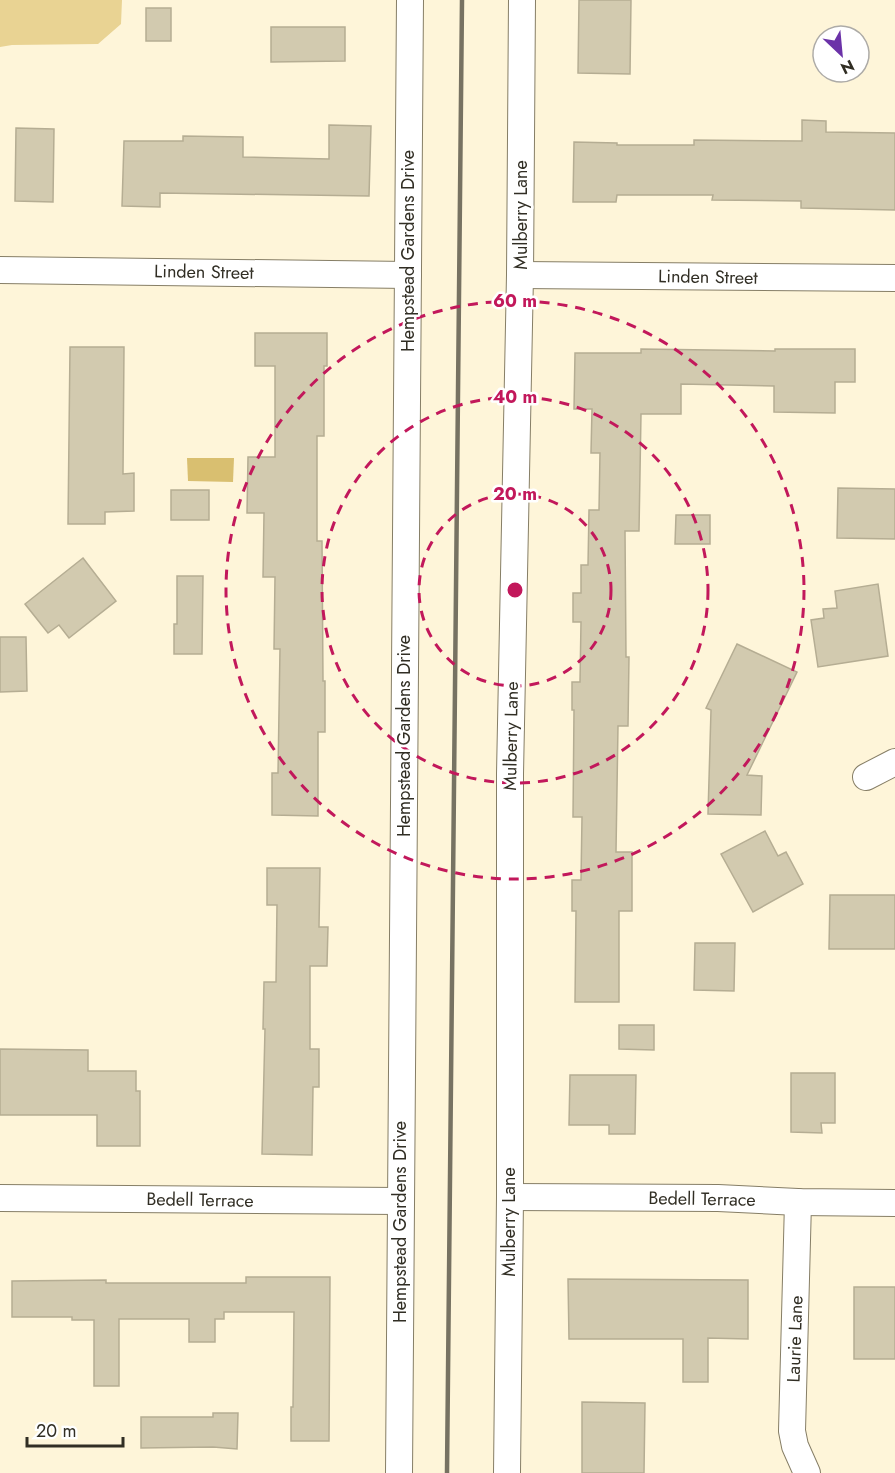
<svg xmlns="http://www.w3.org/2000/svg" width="895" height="1473" viewBox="0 0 895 1473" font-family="Jost,sans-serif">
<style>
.green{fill:#e9d393}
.water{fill:#d9bf70}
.building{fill:#d2caaf;stroke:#b5ad93;stroke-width:1.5}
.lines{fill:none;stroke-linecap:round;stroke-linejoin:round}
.street-casing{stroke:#867e66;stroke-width:28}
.street{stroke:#fff;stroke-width:26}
.rail{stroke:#777262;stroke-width:4.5}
.ring{fill:none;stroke:#c2185b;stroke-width:3;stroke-dasharray:10 8}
.labels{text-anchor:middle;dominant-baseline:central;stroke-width:5;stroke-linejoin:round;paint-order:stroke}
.street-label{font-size:18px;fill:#312e24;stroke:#fff}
.centre{fill:#c2185b;stroke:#fff;stroke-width:3}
.ring-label{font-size:18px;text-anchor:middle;font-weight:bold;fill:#c2185b;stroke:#fff;stroke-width:5;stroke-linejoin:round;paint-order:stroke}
</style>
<rect width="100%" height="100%" fill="#fef5d9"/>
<!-- green -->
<path class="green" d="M0,0H122L121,24L98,44L12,45L0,47Z"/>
<!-- water -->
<path class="water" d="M187,458H234L233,482L188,481Z"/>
<!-- building -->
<g class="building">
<path d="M579,0H631L630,74L578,73Z"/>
<rect x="146" y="8" width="25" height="33"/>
<path d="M271,27H345V61L271,62Z"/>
<path d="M802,120L826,121V132L895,133V210L801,208V201L712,200L713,195H617L616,202H573L574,142L617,143V145H694V140L802,141Z"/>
<path d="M329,125L371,126L369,196L160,193V207L122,206L124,141H183V136L243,137V157L329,159Z"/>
<path d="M16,128L54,129L53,202L15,201Z"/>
<path d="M255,333H327V366H324V436H317V541H322L323,681H325V732H318V816L272,815V773H278L280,649H274L275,577H263L264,513H247L248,457H275V366H255Z"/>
<path d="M70,347H124L123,474L134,473V511L105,512V524H68Z"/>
<path d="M641,349L775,351V349H855V382H835V413L774,412V386L681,384V414H641L639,531H625L626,657H629L628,726H618L616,852H632V911H619V1002H575L576,911H572V880H581L582,817H573L574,710H572V682H580L581,622H573V593H581V565H588L589,510H599L600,453H591L592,409H574L575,353H641Z"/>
<path d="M838,488L895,489V539L837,538Z"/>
<rect x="171" y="490" width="38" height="30"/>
<path d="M676,515H710V544H675Z"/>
<path d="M83,558L116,601L69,638L59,625L48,633L25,604Z"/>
<path d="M177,576H203L202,654H174V624H177Z"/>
<path d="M878,584L888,656L818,667L811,620L824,618L823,609L837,608L835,591Z"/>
<path d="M0,637H26L27,691L0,692Z"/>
<path d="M737,644L797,672L747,775L762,776L761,815L708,814L711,710L706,708Z"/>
<path d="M765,831L778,856L786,852L803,884L753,912L721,854Z"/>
<path d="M267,868H320L319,927H328L327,966H310V1049H319V1087H313L312,1155L262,1154L265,1029H263L264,982H276L277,905H267Z"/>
<path d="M830,895H895V949H829Z"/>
<path d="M695,943H735L734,991L694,990Z"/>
<path d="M619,1025H654V1050L619,1049Z"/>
<path d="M0,1049L88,1050V1071H136V1091H140V1146H97V1115H0Z"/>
<path d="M791,1073H835V1123H821L822,1133L791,1132Z"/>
<path d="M570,1075H636L635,1134H609V1125H569Z"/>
<path d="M246,1277H330L329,1441H291V1407H293L294,1312H224V1319H215V1342H189V1319H119V1386H94V1320H72V1317H12V1281L106,1280V1283H246Z"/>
<path d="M568,1279L748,1280V1339L708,1338V1382H683V1339H569Z"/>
<rect x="854" y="1287" width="41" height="72"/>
<path d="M582,1402L645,1403L644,1473H582Z"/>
<path d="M213,1413H238L237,1449L213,1447L141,1448V1417H213Z"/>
</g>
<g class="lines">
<!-- street casing -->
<g class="street-casing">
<g id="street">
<path d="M0,270L408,275"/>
<path d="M520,275L895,278"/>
<path d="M866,777L895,762"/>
<path d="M510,1197L718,1198L798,1202L895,1203"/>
<path d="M0,1198L400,1201"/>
<path d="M798,1202L792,1431L795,1446L807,1473"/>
<path d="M399,1473L410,0"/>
<path d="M507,1473L510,1197V774L520,275L522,0"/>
</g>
</g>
<!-- street -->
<use href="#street" class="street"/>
<!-- rail -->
<path class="rail" d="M447,1473L462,0"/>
</g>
<!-- distance rings -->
<g class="ring">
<circle cx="515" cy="590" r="96"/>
<circle cx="515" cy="590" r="193"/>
<circle cx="515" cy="590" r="289"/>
</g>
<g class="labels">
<!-- street labels -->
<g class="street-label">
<text transform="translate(521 215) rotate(-90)">Mulberry Lane</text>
<text transform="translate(408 251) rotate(-90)">Hempstead Gardens Drive</text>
<text transform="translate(204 272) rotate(1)">Linden Street</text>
<text transform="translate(708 277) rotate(1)">Linden Street</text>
<text transform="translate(404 736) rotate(-90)">Hempstead Gardens Drive</text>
<text transform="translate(511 736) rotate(-89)">Mulberry Lane</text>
<text transform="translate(702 1199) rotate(1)">Bedell Terrace</text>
<text transform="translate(200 1200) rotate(1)">Bedell Terrace</text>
<text transform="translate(400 1222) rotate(-90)">Hempstead Gardens Drive</text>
<text transform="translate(509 1222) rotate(-90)">Mulberry Lane</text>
<text transform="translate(795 1339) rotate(-88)">Laurie Lane</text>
</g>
</g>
<circle cx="515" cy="590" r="9" class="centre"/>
<g class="ring-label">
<text x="515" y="307">60 m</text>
<text x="515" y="403">40 m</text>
<text x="515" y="500">20 m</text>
</g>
<!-- north arrow -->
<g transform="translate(841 54) rotate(154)"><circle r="28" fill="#ffffff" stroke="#adaba7" stroke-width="1.5"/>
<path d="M0-4.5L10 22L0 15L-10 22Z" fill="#6b32a8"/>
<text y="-9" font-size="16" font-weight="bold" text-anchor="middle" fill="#312e24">N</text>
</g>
<!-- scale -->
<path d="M27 1437v9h96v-9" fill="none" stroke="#312e24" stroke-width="3"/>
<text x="36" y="1437" font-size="18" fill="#312e24" stroke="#ffffff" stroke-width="4.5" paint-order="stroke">20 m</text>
</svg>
